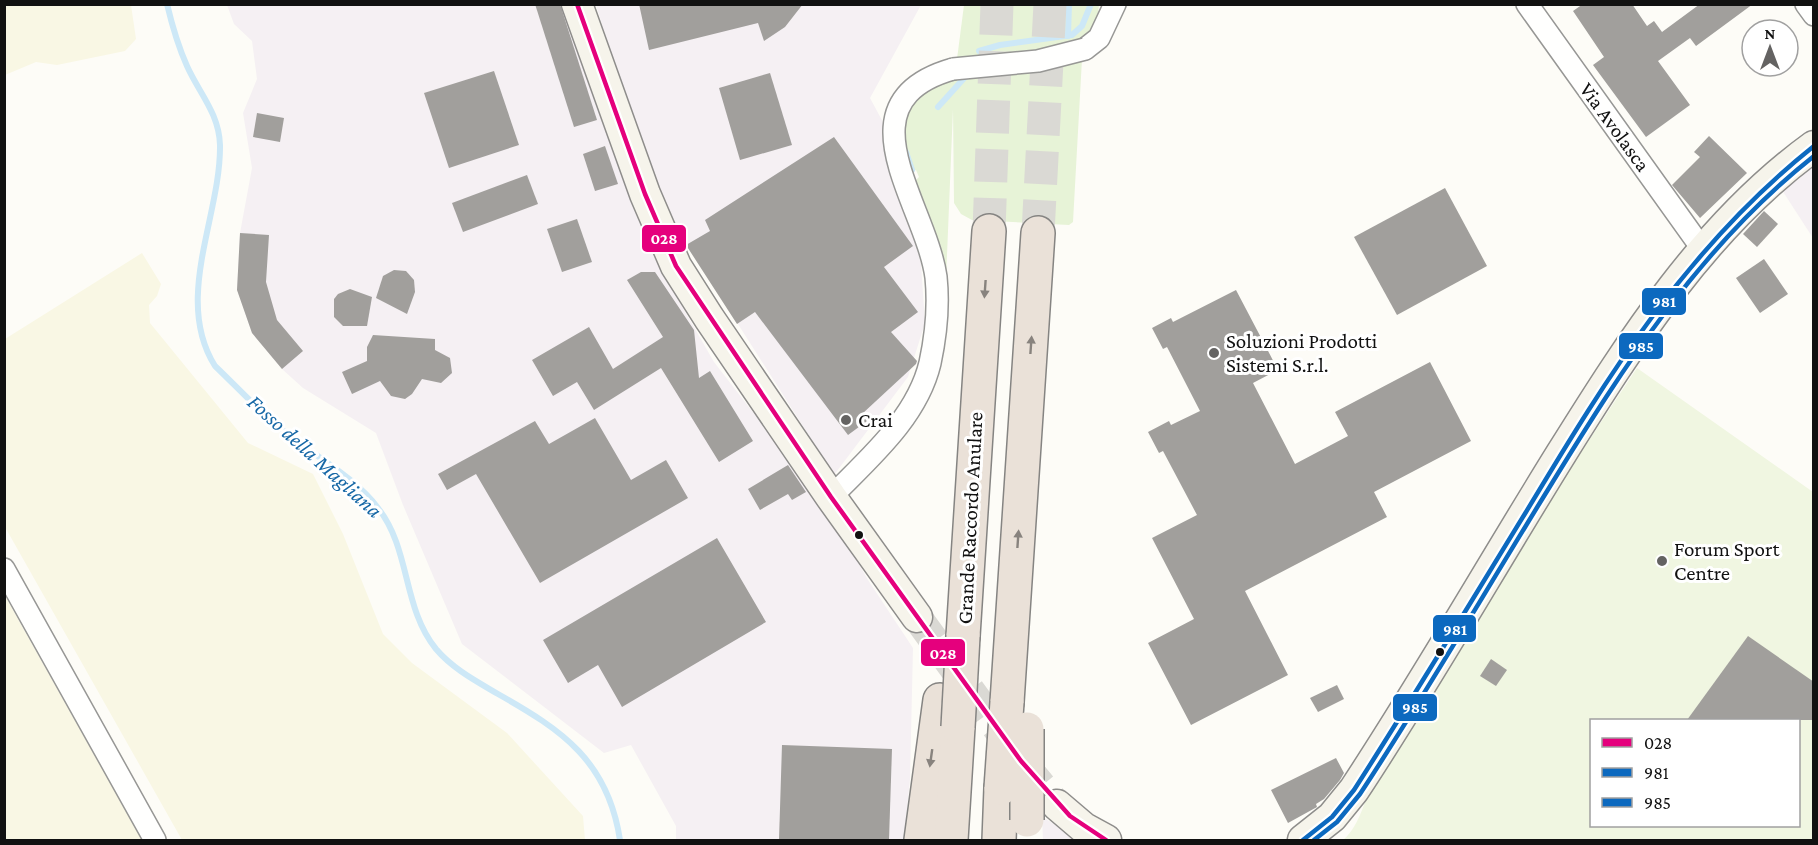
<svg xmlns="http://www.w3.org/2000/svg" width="1818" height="845" viewBox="0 0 1818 845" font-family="'Crimson Pro',serif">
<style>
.industrial{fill:#f5f0f3}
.farmland{fill:#f9f7e4}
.green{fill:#e7f3d7}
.pitch{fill:#f0f6e1;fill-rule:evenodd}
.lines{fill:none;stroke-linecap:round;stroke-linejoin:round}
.stream{stroke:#cde8f7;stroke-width:6}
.building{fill:#a19f9c}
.secondary-tunnel{stroke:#dad9d4;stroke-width:30;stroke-dasharray:30 15;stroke-linecap:butt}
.highway-tunnel{stroke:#dad9d4;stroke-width:33;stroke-dasharray:33 16;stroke-linecap:butt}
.street-casing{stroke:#979795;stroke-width:24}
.secondary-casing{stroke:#8e8d8b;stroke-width:33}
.highway-casing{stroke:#858482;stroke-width:36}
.street{stroke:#fffffe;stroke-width:21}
.secondary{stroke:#f6f4eb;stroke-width:30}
.highway{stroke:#eae1d8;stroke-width:33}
.street-bridge-casing{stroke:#979795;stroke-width:24;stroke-linecap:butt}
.highway-bridge-casing{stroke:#858482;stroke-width:36;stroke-linecap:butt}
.street-bridge{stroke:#fffffe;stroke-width:21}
.highway-bridge{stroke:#eae1d8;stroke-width:33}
.bus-1-casing{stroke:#fff;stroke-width:9}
.bus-2-casing{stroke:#fff;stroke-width:9}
.bus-3-casing{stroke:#fff;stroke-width:9}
.bus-1{stroke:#e5007d;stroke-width:4.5}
.bus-2{stroke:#0c69bf;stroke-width:4.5}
.bus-3{stroke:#0c69bf;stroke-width:4.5}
.oneway{fill:#88837e}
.poi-dot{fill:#646362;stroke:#fff;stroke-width:2}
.bus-dot{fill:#111;stroke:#fff;stroke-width:2}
.labels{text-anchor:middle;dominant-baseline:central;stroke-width:6;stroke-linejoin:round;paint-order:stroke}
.street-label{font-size:21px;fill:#111;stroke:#fff}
.poi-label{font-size:21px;fill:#111;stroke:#fff;text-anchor:start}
.water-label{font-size:22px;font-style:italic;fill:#1768a6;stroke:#fff}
.line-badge{stroke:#fff;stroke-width:2}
.badge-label{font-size:16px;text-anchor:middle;font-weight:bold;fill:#fff}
</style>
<rect width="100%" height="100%" fill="#fdfcf7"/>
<!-- industrial -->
<g class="industrial">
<path d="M227,5H568L634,210L656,261L714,362L825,505L868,580L913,648L910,779L904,840H676V826L631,745L604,753L462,644L403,505L376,433L303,388L282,369L252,333L237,290L240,233L252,168L243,113L257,79L252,41L234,24Z"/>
<path d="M596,5H921L870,98L884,124L921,264L925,323L908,377L834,475L654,192Z"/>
<path d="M1813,165V238L1780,187Z"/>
<path d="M1042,817L1083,840H1043Z"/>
</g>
<!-- farmland -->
<g class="farmland">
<path d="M5,4L131,5L136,39L125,51L57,65L36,62L5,75Z"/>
<path d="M142,253L161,284L157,296L149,305L150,323L248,443L313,474L343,534L383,634L412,663L507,733L583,816L585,840H182L5,527V339Z"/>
<path d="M5,596L142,840H5Z"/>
</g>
<!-- green -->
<g class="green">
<path d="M964,5H1099L1096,28L1077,42L1046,50L957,59Z"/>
<path d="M1082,59L1073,222L1069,225L972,220L961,214L954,203L953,109L946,280L926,206L915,181L919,177L916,170L911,172L906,157L901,117L922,91L955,76Z"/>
</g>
<!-- pitch -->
<path class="pitch" d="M1637,368L1813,492V840H1343C1362,824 1363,798 1377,777C1410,729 1438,680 1468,630C1522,541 1579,455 1637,368ZM1592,720H1798V826H1592Z"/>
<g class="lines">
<!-- stream -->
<g class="stream">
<path d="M167,4C172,25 178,46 187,66C199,93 219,113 220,145C221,216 173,299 215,366C236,386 257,409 280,428C312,455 353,475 378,508C411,550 402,607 436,649C453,669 476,681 498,694C562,730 608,761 620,840"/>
<path d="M1068,36L1069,4"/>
<path d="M979,51L1000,45L1072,35L1082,26L1091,4"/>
<path d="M938,107L967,75"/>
<path d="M906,152L912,170"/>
</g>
</g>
<!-- building -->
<g class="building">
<path d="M535,4H560L597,120L574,127Z"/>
<path d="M639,4H803L785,27L764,41L758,23L649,50Z"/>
<path d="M1583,4H1632L1647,26L1654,21L1662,32L1700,4H1753L1696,46L1690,38L1658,61L1690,105L1646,137L1593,65L1604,57L1573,11Z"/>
<path d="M494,71L519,145L449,168L424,93Z"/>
<path d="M770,73L792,145L740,160L719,88Z"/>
<path d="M257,113L284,118L280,142L253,137Z"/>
<path d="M1709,136L1747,173L1700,218L1672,185L1700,157L1694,152Z"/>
<path d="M834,137L913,246L884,267L918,312L891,332L917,361L916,364L862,414L867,421L848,435L755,312L737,324L686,245L710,231L705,220Z"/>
<path d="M605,146L618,184L595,191L583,154Z"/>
<path d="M527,175L538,204L463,232L452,203Z"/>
<path d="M1445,188L1487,266L1397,315L1354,237Z"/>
<path d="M1764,211L1778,224L1757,247L1743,234Z"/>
<path d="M577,219L592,262L562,272L547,229Z"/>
<path d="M240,233L269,235L266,282L277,320L303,351L282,369L252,333L237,290Z"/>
<path d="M1764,259L1788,294L1760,313L1736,278Z"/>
<path d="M394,270L406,271L414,280L415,292L407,314L376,298L383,276Z"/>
<path d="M641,272H655L694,330L699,378L710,371L753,441L719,462L661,368L594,410L577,382L553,396L532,360L589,327L613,369L663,337L627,280Z"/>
<path d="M350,289L372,297L367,326H343L334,317V299L338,294Z"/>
<path d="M1236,290L1278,370L1253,383L1295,464L1348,436L1335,412L1430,362L1471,441L1374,492L1387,517L1245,591L1288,675L1191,725L1148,643L1194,619L1152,538L1197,515L1163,451L1159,453L1148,432L1169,421L1171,425L1200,411L1167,347L1163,349L1152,328L1171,318L1173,322Z"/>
<path d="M373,335L435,339V350L450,358L452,373L441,383L422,379L412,394L405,399L391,396L380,381L352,394L342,372L367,361V347Z"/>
<path d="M595,418L631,480L666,460L688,498L540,583L476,474L447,490L438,474L535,421L549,444Z"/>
<path d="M788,465L806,492L792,500L788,494L760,510L748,489Z"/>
<path d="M717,538L766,622L622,707L598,665L568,683L543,640Z"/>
<path d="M1748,636L1814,682V720H1687Z"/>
<path d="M1491,659L1507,670L1496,686L1480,676Z"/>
<path d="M1337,685L1344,699L1318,712L1310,698Z"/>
<path d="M782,745L892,749L889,840H779Z"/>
<path d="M1336,758L1344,773L1340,780L1324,799L1316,804L1317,807L1288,823L1271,790Z"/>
</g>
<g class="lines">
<!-- secondary-tunnel -->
<path class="secondary-tunnel" d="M917,617L1021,761L1057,805"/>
<!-- highway-tunnel -->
<g class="highway-tunnel">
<path d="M989,231L997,4"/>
<path d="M1038,233L1050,4"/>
</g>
<!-- street casing -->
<g class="street-casing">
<g id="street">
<path d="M1527,4L1703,250"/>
<path d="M1806,4L1814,15"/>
<path d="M1085,49L1099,38L1115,4"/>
<path d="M831,497C868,459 917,418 930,363C936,335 939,306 936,277C926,204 837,102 953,69"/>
<path d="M4,569L155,840"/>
</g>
</g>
<!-- secondary casing -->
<g class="secondary-casing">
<g id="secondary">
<path d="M577,4L645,194L676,266L709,318L831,497L917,617"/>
<path d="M1057,805L1084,828L1106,840"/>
<path d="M1303,840L1332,817L1354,790C1426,681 1492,565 1561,454C1631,342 1705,225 1814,146"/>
</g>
</g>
<!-- highway casing -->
<g class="highway-casing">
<g id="highway">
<path d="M963,636L989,231"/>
<path d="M1007,702L1038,233"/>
<path d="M921,840L940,700"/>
<path d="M951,840L958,727"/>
<path d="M999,840L1001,788"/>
</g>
</g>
<!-- street -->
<use href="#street" class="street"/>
<!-- secondary -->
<use href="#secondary" class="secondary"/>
<!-- highway -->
<use href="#highway" class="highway"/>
<!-- street-bridge casing -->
<g class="street-bridge-casing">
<path id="street-bridge" d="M953,69L1038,61L1085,49"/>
</g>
<!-- highway-bridge casing -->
<g class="highway-bridge-casing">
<g id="highway-bridge">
<path d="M958,727L963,636"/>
<path d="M1001,788L1007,702"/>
<path d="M1027,820V729"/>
</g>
</g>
<!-- street-bridge -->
<use href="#street-bridge" class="street-bridge"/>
<!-- highway-bridge -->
<use href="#highway-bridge" class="highway-bridge"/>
<!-- bus-1 casing -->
<g class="bus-1-casing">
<path id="bus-1" d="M577,4L645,194L676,266L831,497L1021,761L1070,816L1106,840"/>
</g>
<!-- bus-2 casing -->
<g class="bus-2-casing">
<path id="bus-2" d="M1303,840L1332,817L1354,790C1413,698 1469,605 1526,512C1609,374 1686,248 1814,146"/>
</g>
<!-- bus-3 casing -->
<g class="bus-3-casing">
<path id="bus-3" d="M1314,840L1337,822L1360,794C1426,694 1486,590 1549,488C1624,366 1700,246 1814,156"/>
</g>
<!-- bus-1 -->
<use href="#bus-1" class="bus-1"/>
<!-- bus-2 -->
<use href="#bus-2" class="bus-2"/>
<!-- bus-3 -->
<use href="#bus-3" class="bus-3"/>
</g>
<!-- one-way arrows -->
<defs><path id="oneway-solid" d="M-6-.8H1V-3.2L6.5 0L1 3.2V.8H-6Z" transform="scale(1.5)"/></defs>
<g class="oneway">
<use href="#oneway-solid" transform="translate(985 289) rotate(94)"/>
<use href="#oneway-solid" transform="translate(1031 345) rotate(-86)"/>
<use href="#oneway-solid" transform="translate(1018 539) rotate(-86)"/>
<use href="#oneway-solid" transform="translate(931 758) rotate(98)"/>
</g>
<!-- markers -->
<g class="poi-dot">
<circle cx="1214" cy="353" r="6"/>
<circle cx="846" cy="420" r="6"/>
<circle cx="1662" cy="561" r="6"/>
</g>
<g class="bus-dot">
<circle cx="859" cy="535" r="5"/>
<circle cx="1440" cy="652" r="5"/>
</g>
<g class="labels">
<!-- street labels -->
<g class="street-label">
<text transform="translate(1615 127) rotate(54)">Via Avolasca</text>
<text transform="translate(970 518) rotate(-87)">Grande Raccordo Anulare</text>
</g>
<!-- poi labels -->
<g class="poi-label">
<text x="1226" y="341">Soluzioni Prodotti<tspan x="1226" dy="24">Sistemi S.r.l.</tspan></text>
<text x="858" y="420">Crai</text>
<text x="1674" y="549">Forum Sport<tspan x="1674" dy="24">Centre</tspan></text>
</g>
<!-- water labels -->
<g class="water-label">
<text transform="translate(315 456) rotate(42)">Fosso della Magliana</text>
</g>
</g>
<g class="line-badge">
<rect x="641" y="224" width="46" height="29" rx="6" fill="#e5007d"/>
<rect x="1641" y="287" width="46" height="29" rx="6" fill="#0c69bf"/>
<rect x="1618" y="332" width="46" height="28" rx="6" fill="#0c69bf"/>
<rect x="1432" y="614" width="45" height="29" rx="6" fill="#0c69bf"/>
<rect x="920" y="638" width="46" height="29" rx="6" fill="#e5007d"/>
<rect x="1392" y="693" width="46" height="29" rx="6" fill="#0c69bf"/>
</g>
<g class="badge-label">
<text x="664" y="244">028</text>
<text x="1664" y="307">981</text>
<text x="1641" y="352">985</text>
<text x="1455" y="635">981</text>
<text x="943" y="659">028</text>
<text x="1415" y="713">985</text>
</g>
<!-- border -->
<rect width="1818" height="845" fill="none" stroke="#111111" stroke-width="12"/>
<!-- legend -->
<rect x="1590" y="719" width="210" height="108" fill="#ffffff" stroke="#a0a0a0" stroke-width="1.5"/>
<rect x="1602" y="738" width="30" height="9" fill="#e5007d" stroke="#a0a0a0" stroke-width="1.5"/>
<text x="1644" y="749" font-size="18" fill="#111111">028</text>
<rect x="1602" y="768" width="30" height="9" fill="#0c69bf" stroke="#a0a0a0" stroke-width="1.5"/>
<text x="1644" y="779" font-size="18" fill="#111111">981</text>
<rect x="1602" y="798" width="30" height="9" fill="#0c69bf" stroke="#a0a0a0" stroke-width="1.5"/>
<text x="1644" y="809" font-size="18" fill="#111111">985</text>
<!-- north arrow -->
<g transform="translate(1770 48)"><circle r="28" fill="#ffffff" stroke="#a0a0a0" stroke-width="1.5"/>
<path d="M0-4.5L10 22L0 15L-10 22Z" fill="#646362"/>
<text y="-9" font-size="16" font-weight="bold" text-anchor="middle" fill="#111111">N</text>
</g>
</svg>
